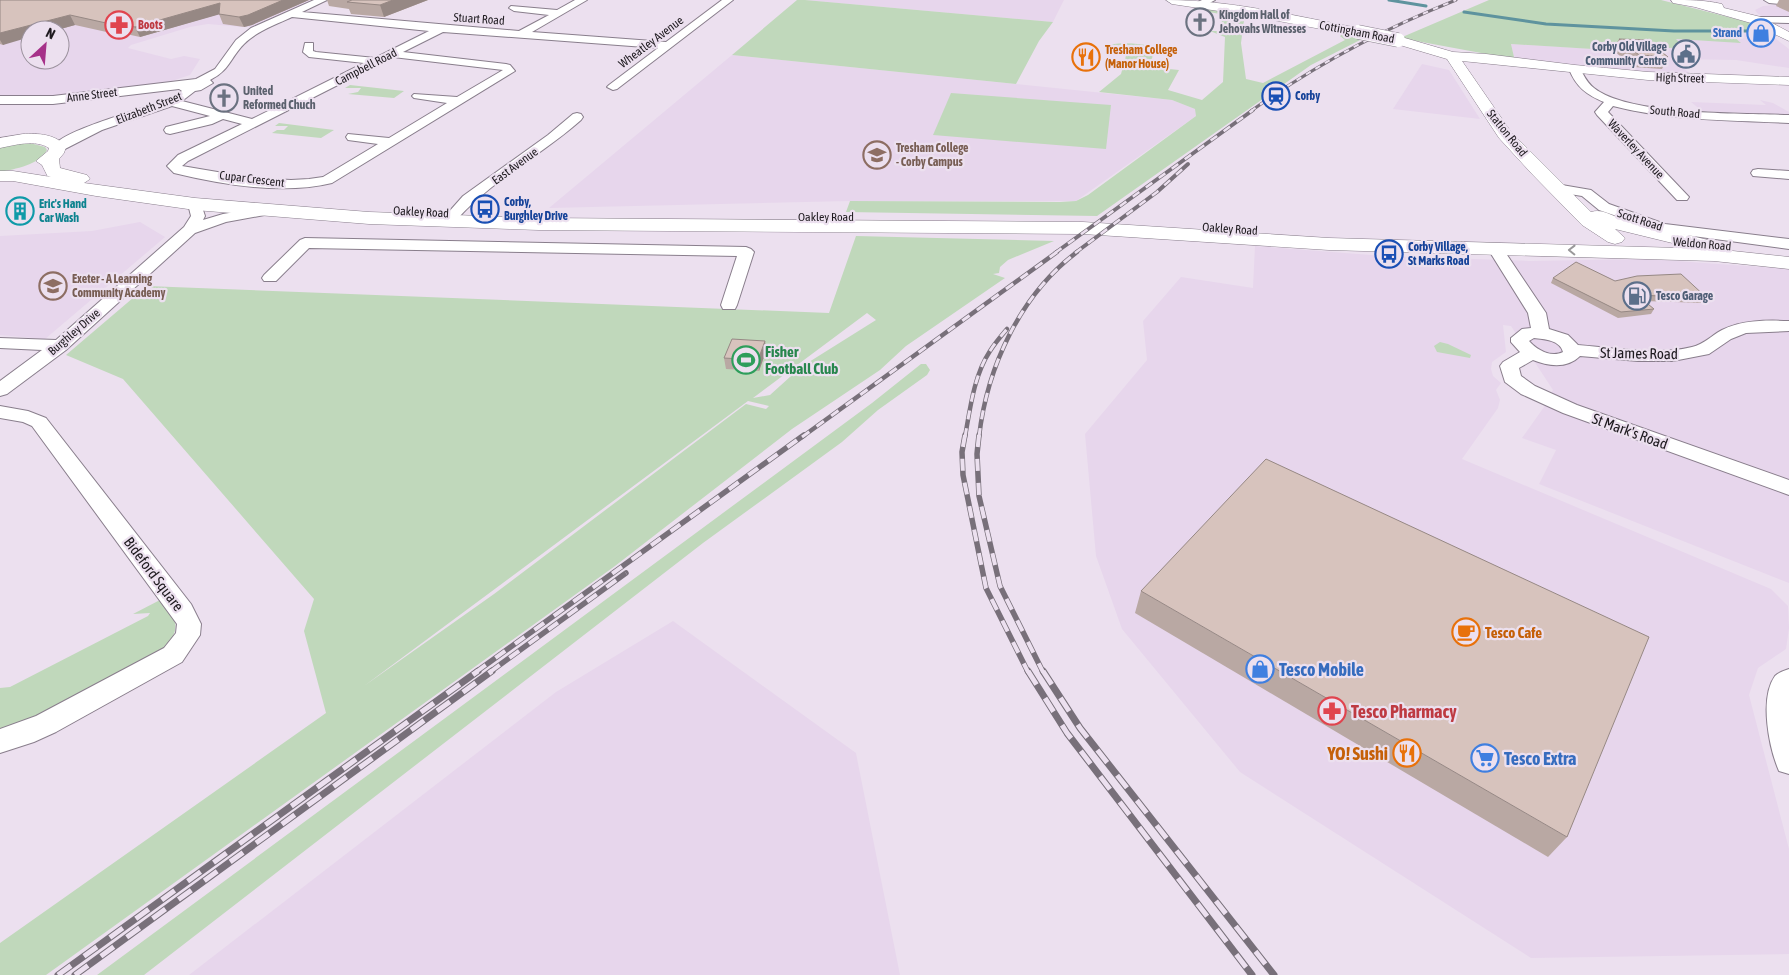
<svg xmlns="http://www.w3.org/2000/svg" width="1789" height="975" viewBox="0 0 1789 975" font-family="'Asap Condensed',sans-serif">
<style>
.built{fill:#e7d6ec;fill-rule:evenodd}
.green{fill:#c0d8bb;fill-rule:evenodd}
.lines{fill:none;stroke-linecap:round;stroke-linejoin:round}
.stream{stroke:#5e939e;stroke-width:3}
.street-casing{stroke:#897e8c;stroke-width:2}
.secondary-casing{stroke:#897e8c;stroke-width:1}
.highway-casing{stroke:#897e8c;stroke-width:1}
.street{fill:#fff;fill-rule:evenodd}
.secondary{fill:#fff;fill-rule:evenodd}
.highway{fill:#fff;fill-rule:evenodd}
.rail-far4-casing{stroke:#78707a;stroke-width:3}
.rail-far3-casing{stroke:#78707a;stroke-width:4}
.rail-far2-casing{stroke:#78707a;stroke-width:4.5}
.rail-far1-casing{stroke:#78707a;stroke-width:5.5}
.rail-casing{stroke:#78707a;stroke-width:7}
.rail-far4{stroke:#ece0ef;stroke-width:2;stroke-dasharray:5.5;stroke-linecap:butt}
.rail-far3{stroke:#ece0ef;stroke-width:2.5;stroke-dasharray:8;stroke-linecap:butt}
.rail-far2{stroke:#ece0ef;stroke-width:3;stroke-dasharray:9;stroke-linecap:butt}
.rail-far1{stroke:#ece0ef;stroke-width:4;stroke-dasharray:12;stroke-linecap:butt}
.rail{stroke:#ece0ef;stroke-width:5;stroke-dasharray:16;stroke-linecap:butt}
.secondary-bridge-casing{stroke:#897e8c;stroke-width:15;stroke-linecap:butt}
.secondary-bridge{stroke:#fff;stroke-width:14}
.wall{fill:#b9a8a3}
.shaded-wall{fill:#968884}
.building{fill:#d7c3bd;stroke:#968884}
.oneway{stroke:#9a989a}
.labels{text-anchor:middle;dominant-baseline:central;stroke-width:4.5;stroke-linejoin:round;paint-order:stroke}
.far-worship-label{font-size:12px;font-weight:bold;fill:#5b616d;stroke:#ece0ef;text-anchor:start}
.far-street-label{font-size:12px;fill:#1e1a1f;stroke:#ece0ef}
.far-health-label{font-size:12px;font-weight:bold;fill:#be3a42;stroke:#ece0ef;text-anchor:start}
.far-shop-label{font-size:12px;font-weight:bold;fill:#366cbe;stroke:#ece0ef;text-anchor:end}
.far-service-label{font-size:12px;font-weight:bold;fill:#4e5e75;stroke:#ece0ef;text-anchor:end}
.far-food-label{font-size:12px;font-weight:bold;fill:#c56008;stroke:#ece0ef;text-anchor:start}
.far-transit-label{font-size:12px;font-weight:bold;fill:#164399;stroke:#ece0ef;text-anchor:start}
.far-education-label{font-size:12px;font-weight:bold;fill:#785e54;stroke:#ece0ef;text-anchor:start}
.far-culture-label{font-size:12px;font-weight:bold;fill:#0d838f;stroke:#ece0ef;text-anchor:start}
.leisure-label{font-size:15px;font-weight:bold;fill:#27864d;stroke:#ece0ef;text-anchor:start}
.street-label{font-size:15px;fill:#1e1a1f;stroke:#ece0ef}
.food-label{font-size:15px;font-weight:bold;fill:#c56008;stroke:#ece0ef;text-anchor:start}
.near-shop-label{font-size:18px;font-weight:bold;fill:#366cbe;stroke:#ece0ef;text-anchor:start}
.near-health-label{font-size:18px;font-weight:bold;fill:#be3a42;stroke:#ece0ef;text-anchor:start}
.near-food-label{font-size:18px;font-weight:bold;fill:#c56008;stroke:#ece0ef;text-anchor:end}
</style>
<rect width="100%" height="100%" fill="#ece0ef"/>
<!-- built -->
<g class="built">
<path d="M0,0H320L258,27H242L208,24L190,27L131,45L128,48L171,59L184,56L200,59L190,75L166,83L48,98L0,96ZM30,30H60V60H30Z"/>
<path d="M805,0H1064L1053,22Z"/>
<path d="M1789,4V18H1767L1758,14L1755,10L1763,6Z"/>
<path d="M1726,31H1766L1789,49V68L1736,60L1672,59L1692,75L1619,71L1514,57L1511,44L1613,50L1683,47L1674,39L1740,42Z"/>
<path d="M732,55L1172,100L1195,109L1197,112L1196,116L1076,201H850L549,208Z"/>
<path d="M1422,64L1449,70L1480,119L1393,109Z"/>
<path d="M1760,100L1773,103L1789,112V115L1702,111L1691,102L1766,105Z"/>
<path d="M140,222L165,237L45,339L0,335V236L92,231Z"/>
<path d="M1255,246L1384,256L1530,261L1647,259L1789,269V583L1539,484L1556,450L1522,438L1544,407L1553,390L1511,326L1503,325L1506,352L1492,362L1491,369L1493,376L1501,383L1496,390L1500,400L1498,408L1462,459L1771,589L1788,606L1789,628L1786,649L1758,668L1749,695L1789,849V954L1531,958L1240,772L1122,629L1096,556L1085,434L1147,360L1143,321L1181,277L1253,288Z"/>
<path d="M673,621L856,753L900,975H189L556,692Z"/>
</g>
<!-- green -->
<g class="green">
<path d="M797,0H805L1053,22L1039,41L1016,84L732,55Z"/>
<path d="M1489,0H1661L1752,23L1763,31H1727L1741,43L1676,39L1684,47L1640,50L1641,52L1511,44L1514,57L1519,60L1400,38Z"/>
<path d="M1204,6L1245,13L1241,43L1246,79L1263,83L1345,40L1340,36L1346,32L1368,36L1311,65L1097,216L846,212L850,201L1060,202L1076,201L1088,195L1196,116L1195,109L1172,100L1099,92L1121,74L1127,52L1105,47C1119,40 1140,45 1155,46L1150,67L1179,70L1168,90L1202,100L1223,82L1225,37L1210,31H1224L1220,14L1198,10Z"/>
<path d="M350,85L404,91L394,98L348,94L358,92L361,88H345Z"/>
<path d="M951,93L1111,105L1106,149L933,135Z"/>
<path d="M279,123L334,130L321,138L272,133L277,130H284L288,126H275Z"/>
<path d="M30,143L45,147L47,150C39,165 15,169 0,172V146Z"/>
<path d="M856,236L1054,241L1008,260L1000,267L999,273L993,274L1005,278L906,346L880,370L792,429L615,566L46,975H0V943L326,713L304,631L314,599L123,379L66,355L147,286L829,313ZM867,313L876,320L801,367L770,395L753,398ZM748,401L769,406L766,409L746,404L494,594L364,686Z"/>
<path d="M1440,342L1448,344L1471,355L1470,358L1437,352L1434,346Z"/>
<path d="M921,364H926L930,370L927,375L878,410L842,442L703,543L144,975H97L872,403Z"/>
<path d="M160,600C175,619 182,623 168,646L50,714L0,731V688L10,687L148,616L150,613L133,614Z"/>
</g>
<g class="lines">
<!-- stream -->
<g class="stream">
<path d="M1389,0L1426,6"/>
<path d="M1464,12L1546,24L1674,31H1763"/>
</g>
<!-- street casing -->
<g class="street-casing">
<g id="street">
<path d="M314,0H327L302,12L519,31L549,15L514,11L509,8L511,6L557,10L575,0H587L532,32L666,42L722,0H733L617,89L613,90L607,87L609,85L658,48L443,32L403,52L506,64L510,65L515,71L332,183C283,195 223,185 174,173L167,166L178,155L242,124L223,119L212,124L170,134L166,133L164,130L166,127L210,116L172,106L102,130L63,150H53L52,147C66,128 146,109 172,97L182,91L179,89L53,104H0V96H53L196,79L215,69L236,40L251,28ZM292,17L429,31L375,58L316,52L313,51V43H305L303,52L309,57L364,63L252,119L182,101L195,91L201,90L213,83L210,80C230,70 230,58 244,44C257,31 275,25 292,17ZM393,57L503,70L457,97L414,94L412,96L414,98L447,103L389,138L348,134L346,137L348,140L378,144L323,177L309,179L291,180L253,178L182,166L188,161Z"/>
<path d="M1202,0H1215L1204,6H1198V2Z"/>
<path d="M1764,0H1789V5L1769,3Z"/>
<path d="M1756,17H1789V23L1753,22V18Z"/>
<path d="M1575,66L1579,67C1584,75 1586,82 1594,88C1629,116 1743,113 1789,115V123C1730,120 1671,121 1613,106L1608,112L1689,197L1687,200H1677L1597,115L1595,112L1604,102C1587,95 1576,87 1569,69Z"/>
<path d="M577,113L581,114L583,117L581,120C543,154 494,179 459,217H449L447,214L463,196L548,135L573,114Z"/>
<path d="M1758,169L1789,171V179L1753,176L1751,173L1753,170Z"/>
<path d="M1556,184L1591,190L1609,204L1665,224L1789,239V249L1663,232L1599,210L1582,196L1551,191L1549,188Z"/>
<path d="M195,200L200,201L205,216L203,220L223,214L265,207L270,208L272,211L270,214L226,222L195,233L66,350L7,394L0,396V381L42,350L0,348V338L56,340L184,227L191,216L188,204L190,201Z"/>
<path d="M305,238L746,247L751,249L754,252L737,305L735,309H723L721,305L737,256L309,248L276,281H264L262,278L264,275L300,240Z"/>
<path d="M1496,244L1501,246L1546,313L1549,329L1568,335L1578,345C1614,348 1656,356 1692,347C1704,344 1711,336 1722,330C1742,320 1766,320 1789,321V331L1746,333L1731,339L1709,354L1673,361H1638L1580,356C1567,369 1548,366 1533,360L1519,368L1521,376L1535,386L1577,405L1789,480V495L1563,413L1521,394L1505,382L1500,366L1503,362L1520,352L1511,342V338L1522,329L1531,328L1528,313L1488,249L1491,246ZM1534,338C1544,339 1560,340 1563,352C1551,358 1537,350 1529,341Z"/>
<path d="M0,406L28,411L46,418L191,604L201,624L200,635L182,662L56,732L34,742L0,753V729L36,716L164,648L176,633L177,624L32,426L23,422L0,418Z"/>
<path d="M1789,669V774L1779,771C1769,748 1759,698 1775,676C1779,672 1784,671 1789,669Z"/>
</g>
</g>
<!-- secondary casing -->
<g class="secondary-casing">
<g id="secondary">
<path d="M1166,0C1231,0 1295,16 1358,28L1365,32L1358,36L1252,16L1172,4Z"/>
<path d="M1671,0C1689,0 1705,0 1722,4L1724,8L1761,17L1789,32V41L1751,23L1695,7L1673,3Z"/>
<path d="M1398,36L1453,52L1486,54L1575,65L1648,72L1789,77V85L1648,80L1462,61L1511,132L1591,212C1601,209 1608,214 1617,217C1647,228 1678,232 1708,240L1711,244L1708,248L1701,250L1615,229L1625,238L1622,242L1615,244L1608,242L1582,225L1532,174L1499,138L1447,59L1393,43L1391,40Z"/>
</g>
</g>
<!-- highway casing -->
<g class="highway-casing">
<path id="highway" d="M23,134C37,133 57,134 66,147L64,153L59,159L60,168L87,175L90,179L84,183L195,198L369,212L539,218L1083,222L1329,238L1714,249L1789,257V269L1714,261L1329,250L1083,234L539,230L369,224L195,210L96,196L13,181H0V171H13L51,177H48L42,165L36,161L48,151L49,148C35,139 15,145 0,148V138Z"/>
</g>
<!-- street -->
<use href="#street" class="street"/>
<!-- secondary -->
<use href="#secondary" class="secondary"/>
<!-- highway -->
<use href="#highway" class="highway"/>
<!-- rail-far4 casing -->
<g class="rail-far4-casing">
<path id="rail-far4" d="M1251,111C1315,65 1383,29 1456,0"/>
</g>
<!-- rail-far3 casing -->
<g class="rail-far3-casing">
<g id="rail-far3">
<path d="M1055,253L1253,110"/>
<path d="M1075,253L1157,192L1188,164"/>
</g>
</g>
<!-- rail-far2 casing -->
<g class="rail-far2-casing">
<g id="rail-far2">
<path d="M802,437L1057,252"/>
<path d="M965,437C970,409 974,375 990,351C995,343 1001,336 1007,329"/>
<path d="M979,437C987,367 1020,295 1077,252"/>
</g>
</g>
<!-- rail-far1 casing -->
<g class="rail-far1-casing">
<g id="rail-far1">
<path d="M965,435L962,452L963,475L986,588L1028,672"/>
<path d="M979,435L977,454L979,496L1000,586L1043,672"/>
<path d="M476,672L804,435"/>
<path d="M490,672L626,573"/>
</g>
</g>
<!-- rail casing -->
<g class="rail-casing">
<g id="rail">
<path d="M1028,671L1067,733L1252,975"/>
<path d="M1043,671L1080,728L1274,975"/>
<path d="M58,975L478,671"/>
<path d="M75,975L492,671"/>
</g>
</g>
<!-- rail-far4 -->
<use href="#rail-far4" class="rail-far4"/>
<!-- rail-far3 -->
<use href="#rail-far3" class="rail-far3"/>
<!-- rail-far2 -->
<use href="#rail-far2" class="rail-far2"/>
<!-- rail-far1 -->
<use href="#rail-far1" class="rail-far1"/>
<!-- rail -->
<use href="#rail" class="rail"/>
<!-- secondary-bridge casing -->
<g class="secondary-bridge-casing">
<path id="secondary-bridge" d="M1358,32L1398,40"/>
</g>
<!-- secondary-bridge -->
<use href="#secondary-bridge" class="secondary-bridge"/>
</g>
<!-- wall -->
<g class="wall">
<path d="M0,0H309L252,25L244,27L223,24L219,14L140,37L117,32L111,33L75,25L57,30H30L3,45L0,44Z"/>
<path d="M327,0H428L384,17L351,14L349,9L329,6Z"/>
<path d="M1779,0H1789V12L1776,6Z"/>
<path d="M1619,39L1668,57L1662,69L1633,67L1613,50Z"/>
<path d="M1553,278L1615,281L1707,298L1703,303L1644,301L1654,309L1651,314L1618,318L1551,283Z"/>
<path d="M765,341L766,351L759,371L726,369L724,358Z"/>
<path d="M1141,591L1567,837L1548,857L1135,613Z"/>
</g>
<!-- shaded-wall -->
<g class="shaded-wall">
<path d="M283,0H309L252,25L244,27L239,17Z"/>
<path d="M393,0H428L384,17L380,5Z"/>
<path d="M220,3L224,13L140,37L135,27Z"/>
<path d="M70,15L75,25L57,30H30V37L3,45L0,40V33Z"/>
<path d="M111,22L117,32L111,33L106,23Z"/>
<path d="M765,341L766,351L759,371L758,360Z"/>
</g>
<!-- building -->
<g class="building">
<path d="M0,0H283L248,15L239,17L219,14L220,3L135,27L111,22L106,23L70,15L0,33Z"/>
<path d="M352,0H393L380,5L347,2Z"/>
<path d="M1619,39L1647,40L1668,57L1639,55Z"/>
<path d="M1576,262L1615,281L1637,276L1681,274L1707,298L1637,295L1654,309L1621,312L1553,278Z"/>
<path d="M732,339L765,341L758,360L724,358Z"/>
<path d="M1266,459L1649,637L1567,837L1141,591Z"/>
</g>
<!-- one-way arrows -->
<defs><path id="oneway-chevron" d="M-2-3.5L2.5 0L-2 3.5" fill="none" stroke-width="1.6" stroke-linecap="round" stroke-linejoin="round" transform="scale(1.25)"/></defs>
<use class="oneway" href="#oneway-chevron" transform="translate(1572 250) rotate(-179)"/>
<!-- icons -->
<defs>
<g id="church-ring" transform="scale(1.4375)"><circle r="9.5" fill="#ece0ef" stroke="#6b7280" stroke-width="1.5"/><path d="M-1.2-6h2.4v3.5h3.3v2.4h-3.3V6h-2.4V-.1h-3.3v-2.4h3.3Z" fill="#6b7280"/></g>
<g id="pharmacy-ring" transform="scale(1.4375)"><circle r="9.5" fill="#ece0ef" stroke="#e0444e" stroke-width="1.5"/><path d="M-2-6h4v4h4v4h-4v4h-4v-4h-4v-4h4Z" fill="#e0444e"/></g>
<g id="shop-ring" transform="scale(1.4375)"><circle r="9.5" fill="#ece0ef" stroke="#3f7fe0" stroke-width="1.5"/><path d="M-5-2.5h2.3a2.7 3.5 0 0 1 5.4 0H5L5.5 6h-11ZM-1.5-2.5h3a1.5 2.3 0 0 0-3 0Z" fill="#3f7fe0"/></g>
<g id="civic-ring" transform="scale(1.4375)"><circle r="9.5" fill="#ece0ef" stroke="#5c6f8a" stroke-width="1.5"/><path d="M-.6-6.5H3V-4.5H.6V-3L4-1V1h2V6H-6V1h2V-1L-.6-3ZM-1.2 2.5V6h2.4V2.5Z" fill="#5c6f8a"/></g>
<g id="restaurant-ring" transform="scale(1.4375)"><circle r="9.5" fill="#ece0ef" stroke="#e8710a" stroke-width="1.5"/><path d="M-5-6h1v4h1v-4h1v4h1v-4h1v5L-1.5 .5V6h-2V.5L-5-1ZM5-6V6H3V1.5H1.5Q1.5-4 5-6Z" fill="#e8710a"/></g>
<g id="station-ring" transform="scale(1.4375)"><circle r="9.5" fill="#ece0ef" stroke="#1a4fb4" stroke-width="1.5"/><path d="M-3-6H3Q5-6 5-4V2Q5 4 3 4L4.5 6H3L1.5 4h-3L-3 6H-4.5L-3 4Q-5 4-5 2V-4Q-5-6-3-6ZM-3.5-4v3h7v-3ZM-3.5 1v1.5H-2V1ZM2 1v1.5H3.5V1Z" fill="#1a4fb4"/></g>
<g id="university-ring" transform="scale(1.4375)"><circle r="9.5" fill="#ece0ef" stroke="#8d6e63" stroke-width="1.5"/><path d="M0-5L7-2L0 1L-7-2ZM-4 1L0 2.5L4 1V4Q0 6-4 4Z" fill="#8d6e63"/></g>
<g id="bus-ring" transform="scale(1.4375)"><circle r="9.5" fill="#ece0ef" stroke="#1a4fb4" stroke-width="1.5"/><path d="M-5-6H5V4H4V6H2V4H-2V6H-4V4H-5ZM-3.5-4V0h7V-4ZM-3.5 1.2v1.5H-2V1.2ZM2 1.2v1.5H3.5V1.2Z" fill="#1a4fb4"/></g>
<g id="building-ring" transform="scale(1.4375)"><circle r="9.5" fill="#ece0ef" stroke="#0f9aa8" stroke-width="1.5"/><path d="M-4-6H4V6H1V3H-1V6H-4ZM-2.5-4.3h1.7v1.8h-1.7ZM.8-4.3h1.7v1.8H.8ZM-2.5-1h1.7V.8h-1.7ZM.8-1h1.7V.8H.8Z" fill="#0f9aa8"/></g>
<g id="school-ring" transform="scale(1.4375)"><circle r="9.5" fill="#ece0ef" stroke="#8d6e63" stroke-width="1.5"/><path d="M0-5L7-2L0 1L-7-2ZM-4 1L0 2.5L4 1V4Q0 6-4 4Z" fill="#8d6e63"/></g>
<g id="fuel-ring" transform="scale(1.4375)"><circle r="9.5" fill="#ece0ef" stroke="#5c6f8a" stroke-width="1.5"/><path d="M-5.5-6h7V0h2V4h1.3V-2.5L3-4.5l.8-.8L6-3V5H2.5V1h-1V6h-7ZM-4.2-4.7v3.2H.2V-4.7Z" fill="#5c6f8a"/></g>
<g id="stadium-ring" transform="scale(1.4375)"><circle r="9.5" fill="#ece0ef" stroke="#2e9e5b" stroke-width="1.5"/><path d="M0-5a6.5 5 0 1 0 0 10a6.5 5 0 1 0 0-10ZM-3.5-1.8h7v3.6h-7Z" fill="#2e9e5b"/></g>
<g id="cafe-ring" transform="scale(1.4375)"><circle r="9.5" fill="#ece0ef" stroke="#e8710a" stroke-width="1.5"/><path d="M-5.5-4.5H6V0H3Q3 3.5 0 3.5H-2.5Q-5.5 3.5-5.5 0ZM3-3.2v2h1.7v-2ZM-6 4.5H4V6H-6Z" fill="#e8710a"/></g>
<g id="supermarket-ring" transform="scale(1.4375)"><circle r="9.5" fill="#ece0ef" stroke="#3f7fe0" stroke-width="1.5"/><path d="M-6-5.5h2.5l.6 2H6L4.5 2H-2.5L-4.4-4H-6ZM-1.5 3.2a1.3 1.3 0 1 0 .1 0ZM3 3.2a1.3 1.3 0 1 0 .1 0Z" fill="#3f7fe0"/></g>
</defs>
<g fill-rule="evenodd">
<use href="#church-ring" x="1200" y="22"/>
<use href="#pharmacy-ring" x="119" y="25"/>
<use href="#shop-ring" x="1761" y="33"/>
<use href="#civic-ring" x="1686" y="54"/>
<use href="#restaurant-ring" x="1086" y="57"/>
<use href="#station-ring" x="1276" y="96"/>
<use href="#church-ring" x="224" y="98"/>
<use href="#university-ring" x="877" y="155"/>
<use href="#bus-ring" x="485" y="209"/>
<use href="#building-ring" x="20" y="211"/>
<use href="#bus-ring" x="1389" y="254"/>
<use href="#school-ring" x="53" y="286"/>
<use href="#fuel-ring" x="1637" y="296"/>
<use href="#stadium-ring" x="746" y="360"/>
<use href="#cafe-ring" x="1466" y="632"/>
<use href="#shop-ring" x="1260" y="669"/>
<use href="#pharmacy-ring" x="1332" y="711"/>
<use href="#restaurant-ring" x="1407" y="753"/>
<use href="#supermarket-ring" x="1485" y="758"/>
</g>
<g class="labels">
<!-- far-worship labels -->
<g class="far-worship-label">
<text x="1219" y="15">Kingdom Hall of<tspan x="1219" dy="14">Jehovahs Witnesses</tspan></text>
<text x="243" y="91">United<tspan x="243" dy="14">Reformed Chuch</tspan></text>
</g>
<!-- far-street labels -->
<g class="far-street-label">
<text transform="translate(479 19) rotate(4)">Stuart Road</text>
<text transform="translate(1357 32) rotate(11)">Cottingham Road</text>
<text transform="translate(651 42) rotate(-37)">Wheatley Avenue</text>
<text transform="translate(366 67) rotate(-27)">Campbell Road</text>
<text transform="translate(1680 78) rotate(2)">High Street</text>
<text transform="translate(92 95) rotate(-7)">Anne Street</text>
<text transform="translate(149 108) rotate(-21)">Elizabeth Street</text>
<text transform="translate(1675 112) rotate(5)">South Road</text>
<text transform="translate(1507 133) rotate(51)">Station Road</text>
<text transform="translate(1636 149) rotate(47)">Waverley Avenue</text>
<text transform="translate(515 166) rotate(-36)">East Avenue</text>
<text transform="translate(252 179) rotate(7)">Cupar Crescent</text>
<text transform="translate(421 212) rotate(3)">Oakley Road</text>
<text x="826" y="217">Oakley Road</text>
<text transform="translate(1640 220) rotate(18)">Scott Road</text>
<text transform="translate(1230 229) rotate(4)">Oakley Road</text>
<text transform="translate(1702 244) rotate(5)">Weldon Road</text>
<text transform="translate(74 332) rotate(-41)">Burghley Drive</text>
</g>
<!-- far-health labels -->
<g class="far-health-label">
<text x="138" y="25">Boots</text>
</g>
<!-- far-shop labels -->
<g class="far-shop-label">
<text x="1742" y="33">Strand</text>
</g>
<!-- far-service labels -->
<g class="far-service-label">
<text x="1667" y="47">Corby Old Village<tspan x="1667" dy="14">Community Centre</tspan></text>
<text x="1656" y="296" text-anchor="start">Tesco Garage</text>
</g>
<!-- far-food labels -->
<g class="far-food-label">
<text x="1105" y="50">Tresham College<tspan x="1105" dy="14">(Manor House)</tspan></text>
</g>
<!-- far-transit labels -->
<g class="far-transit-label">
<text x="1295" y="96">Corby</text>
<text x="504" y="202">Corby,<tspan x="504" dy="14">Burghley Drive</tspan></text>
<text x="1408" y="247">Corby Village,<tspan x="1408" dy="14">St Marks Road</tspan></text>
</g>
<!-- far-education labels -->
<g class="far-education-label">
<text x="896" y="148">Tresham College<tspan x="896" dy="14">- Corby Campus</tspan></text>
<text x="72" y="279">Exeter - A Learning<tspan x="72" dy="14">Community Academy</tspan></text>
</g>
<!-- far-culture labels -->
<g class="far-culture-label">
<text x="39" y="204">Eric's Hand<tspan x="39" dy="14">Car Wash</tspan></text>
</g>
<!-- leisure labels -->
<g class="leisure-label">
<text x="765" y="351">Fisher<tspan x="765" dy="17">Football Club</tspan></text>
</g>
<!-- street labels -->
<g class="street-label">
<text transform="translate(1639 353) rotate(1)">St James Road</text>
<text transform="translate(1630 431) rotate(20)">St Mark's Road</text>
<text transform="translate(154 574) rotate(53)">Bideford Square</text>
</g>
<!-- food labels -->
<g class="food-label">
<text x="1485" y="632">Tesco Cafe</text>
</g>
<!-- near-shop labels -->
<g class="near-shop-label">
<text x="1279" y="669">Tesco Mobile</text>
<text x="1504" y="758">Tesco Extra</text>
</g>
<!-- near-health labels -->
<g class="near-health-label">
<text x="1351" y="711">Tesco Pharmacy</text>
</g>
<!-- near-food labels -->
<g class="near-food-label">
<text x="1388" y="753">YO! Sushi</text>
</g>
</g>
<!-- north arrow -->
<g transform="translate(45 45) rotate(26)"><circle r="24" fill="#ece0ef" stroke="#9a919c"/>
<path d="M0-4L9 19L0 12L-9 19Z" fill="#a63189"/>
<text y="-8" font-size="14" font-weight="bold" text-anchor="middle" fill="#1e1a1f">N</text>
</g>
</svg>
